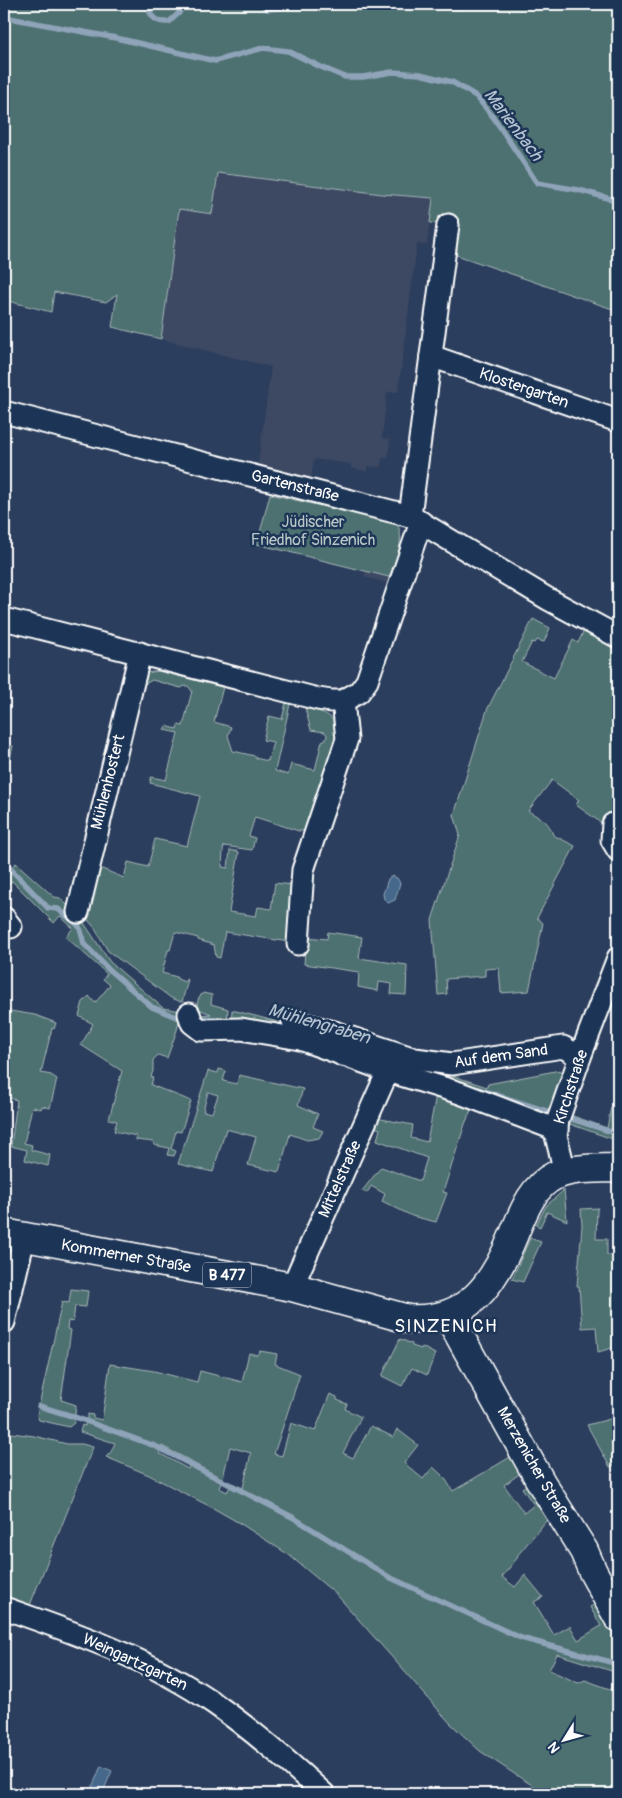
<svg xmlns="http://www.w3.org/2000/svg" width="622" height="1798" viewBox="0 0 622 1798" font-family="Pangolin,sans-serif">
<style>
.built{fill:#3e4964}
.green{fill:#4e7071;stroke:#a6b8b8;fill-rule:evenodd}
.water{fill:#44688b;stroke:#8fa4b9}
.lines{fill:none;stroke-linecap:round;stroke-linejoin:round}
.stream{stroke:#8fa4b9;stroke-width:5.5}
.street-casing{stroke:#fff;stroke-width:25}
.secondary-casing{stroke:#fff;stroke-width:31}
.primary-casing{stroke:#fff;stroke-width:31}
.street{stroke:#1d3557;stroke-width:21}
.secondary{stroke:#1d3557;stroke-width:28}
.primary{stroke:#1d3557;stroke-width:28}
.labels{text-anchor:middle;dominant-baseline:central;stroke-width:5;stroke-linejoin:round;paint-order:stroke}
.shield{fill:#1d3557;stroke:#bbc2cd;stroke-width:1}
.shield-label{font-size:15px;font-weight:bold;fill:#fff}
.street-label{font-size:16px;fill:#fff;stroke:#1d3557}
.park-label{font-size:16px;fill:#b8c6c6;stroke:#1d3557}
.water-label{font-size:18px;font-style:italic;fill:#b4c3d1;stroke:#1d3557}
.quarter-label{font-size:19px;letter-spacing:1px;fill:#fff;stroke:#1d3557}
</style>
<rect width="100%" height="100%" fill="#2c3e5d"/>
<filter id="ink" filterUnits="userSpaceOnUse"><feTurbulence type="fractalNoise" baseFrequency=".02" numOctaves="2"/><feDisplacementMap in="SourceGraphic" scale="10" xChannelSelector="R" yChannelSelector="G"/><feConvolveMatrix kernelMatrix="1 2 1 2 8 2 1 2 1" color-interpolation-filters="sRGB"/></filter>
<g filter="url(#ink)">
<!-- built -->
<g class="built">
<path d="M218,173L382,194L433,198L427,245L417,244L398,392H387L382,438L390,439L388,458H382L381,467L367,466V471L351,468V464L314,459L311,478L258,464L271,367L161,339L179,209Z"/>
<path d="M366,571L389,577L387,583L364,577Z"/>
</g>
<!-- green -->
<g class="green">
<path d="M4,4H618V311L451,253L448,225L430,223L433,198L382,194L218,173L212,214L179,209L161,339L112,327L117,294L106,302L54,292L51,312L4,300Z"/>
<path d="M270,494L397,524C406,540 395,561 389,577L257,544Z"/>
<path d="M533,619L550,628L544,642L537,640L535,643L532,642L522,662L554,678L573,640L578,643L585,628L618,643V811L607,827L576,805L579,800L552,780L528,811C541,819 548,819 553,835L575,846L537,918L543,923L529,991L501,993L499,968L485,969V976L446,979L447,994L438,995L432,920L460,835L454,815L487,710Z"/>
<path d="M158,671L223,687L214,722L231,727L228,736L233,751L255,756V758L268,761L273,742L263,740L269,716L282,719L286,703L290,704L275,771L288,775L291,764L315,770L322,741L326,739L327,735L325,732L311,730L305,708C324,713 335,713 338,735L307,831H299L255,817L249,836L255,838L252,850L224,846L223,850L222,867L228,868L230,850L239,852L229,912L256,916L258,907L271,909L275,883L292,885L289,942L225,932L220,958L216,957L214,945L198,940V938L175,932L170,950H168L162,973L177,977V979L185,982L186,979L188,980L182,1002L171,998L108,951L94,927L83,914L95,866L124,878L128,862L148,867L155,839L187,846L200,796L150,783L151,777L166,780L178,733L164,730L166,726L177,729L178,725L183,726L192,691L188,686H185L181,688L152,680L139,687L140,681L147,673Z"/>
<path d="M4,743L13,746L4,784Z"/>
<path d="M16,863L54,897L60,898L82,920L110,962L163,1008L181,1011L177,1030L167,1058L158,1055L153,1060V1071L151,1077L153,1078L151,1085L191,1101L181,1132L176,1131L171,1149L176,1151L174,1156L167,1155L169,1148L154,1145V1142L136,1140V1136L114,1131L117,1121L109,1119L122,1071L81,1045L93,1024L79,1016L83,1002L89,996L95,1003L110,985L103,979L107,974L66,937L73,928L60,916L54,923L12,881L6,886L4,882V874Z"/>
<path d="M328,932L362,937L359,958L407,965L406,995L391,994L392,984L379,982L378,991L358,987L359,972L304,964L306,937L327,939Z"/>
<path d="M203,993L212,995L211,1004L228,1009L227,1024L203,1026L199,1016L200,1015L211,1014L196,1008L199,997Z"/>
<path d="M4,1010L35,1015L56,1023L54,1029L52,1028L41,1073L51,1075L57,1079L50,1108L42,1106L41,1109L32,1107L24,1143L32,1145L31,1150L50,1155L48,1166L25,1160L27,1150L11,1146L17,1100L4,1097Z"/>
<path d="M232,1010L290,1025L288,1033L231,1024Z"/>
<path d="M395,1057L487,1087L488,1084L560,1070L562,1072L550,1118L392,1065Z"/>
<path d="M219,1069L226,1071L223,1081L237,1084L239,1075L303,1089L298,1105L318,1114L313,1127L323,1131L319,1138L307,1140L290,1134L279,1172L248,1165L256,1137L226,1129L213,1172L178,1164L208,1071L218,1073ZM208,1092L218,1095L212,1113L203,1111Z"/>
<path d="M436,1095L474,1103L465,1124L443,1192L447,1193L436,1222L412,1216L382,1201L385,1194L371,1186L367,1193L362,1191L381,1167L420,1181L427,1158L377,1140L380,1129L372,1126L376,1118L413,1125L411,1138L427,1142Z"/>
<path d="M611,1107L618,1108V1141L567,1123L570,1115L607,1128Z"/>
<path d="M564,1190L567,1221L547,1212L540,1227L536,1225L546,1206Z"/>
<path d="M598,1208L597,1210L596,1239H607V1255H618V1354L616,1347L598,1352L596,1327L582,1328L579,1286H577L582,1226L581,1209Z"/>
<path d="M530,1238L541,1242L523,1282L512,1279Z"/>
<path d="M71,1289L88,1291L86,1307L75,1306L73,1322L68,1321L67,1329L71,1330L61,1400L76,1405L74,1423L69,1427L39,1420L37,1415L62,1302L69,1303Z"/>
<path d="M400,1339L412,1344V1346L421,1349L422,1347L435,1354L427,1375L412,1368L402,1386L382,1376Z"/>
<path d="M260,1351L277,1354L275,1364L300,1374L274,1454L282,1456L291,1423L315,1431L330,1394L337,1397V1400L347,1404L345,1409L361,1417L343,1453L353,1458L371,1426L393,1437L397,1429L418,1445L404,1463L423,1479L433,1467L444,1477L453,1491L512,1456L522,1472L504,1485L524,1513L534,1505L522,1488L530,1483L551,1515L517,1556L518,1557L502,1577L515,1587L525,1575L543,1597L534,1602L554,1635L570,1626L578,1640L601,1626L590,1607L601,1601L618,1635V1673L557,1654L549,1670L578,1683L585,1680L618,1692V1794H546L513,1773L480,1751L450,1723L337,1595L289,1555L241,1524L213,1508L149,1475L106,1457L111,1452L115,1443L80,1432L82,1425L85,1426L88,1414L93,1415V1418L102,1420L110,1364L154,1371L197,1382L200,1371L242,1382L249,1353L257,1355ZM162,1446L191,1461L188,1469L159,1453ZM230,1447L251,1453L243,1488L232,1483L227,1492L219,1488L223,1478Z"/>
<path d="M618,1417V1464L610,1467L587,1425Z"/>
<path d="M4,1432L34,1436L67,1444H82L93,1447L30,1605L4,1595Z"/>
</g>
<!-- water -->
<g class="water">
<path d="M392,876L397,878L400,883L395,900L388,903L384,899L383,894L388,879Z"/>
<path d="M101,1766L112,1771L102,1794H98L91,1790Z"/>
</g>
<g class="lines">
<!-- stream -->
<g class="stream">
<path d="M147,4C150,17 156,23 169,22L179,13L183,4"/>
<path d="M261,4L267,9L280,8L286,4"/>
<path d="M373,4L381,6L385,4"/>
<path d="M446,4L460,7L463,4"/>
<path d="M4,17L116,38L215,61L263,48L288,51L321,67L345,77H363L392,72L420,74L452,82L476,96L494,118L537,183L579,190L618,201"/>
<path d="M4,862L48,908L58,909L78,925L81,931L84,944L89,949L108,969L152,1007L176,1017H185"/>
<path d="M197,1018L220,1019"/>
<path d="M475,1088L618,1134"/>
<path d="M39,1406L72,1416L155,1446L294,1518L389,1577L521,1638L618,1664"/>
</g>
<!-- street casing -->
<g class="street-casing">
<g id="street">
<path d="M431,356L618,421"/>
<path d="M4,412L410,516L548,599L618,637"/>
<path d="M410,516L448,225"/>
<path d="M4,619L318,699L331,701H343"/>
<path d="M613,824L612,840L618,850"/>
<path d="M78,912L140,653"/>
<path d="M4,918L11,927"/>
<path d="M298,944L303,870L347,739L343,701L359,692L367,681L421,522"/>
<path d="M189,1014L192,1023L201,1030L241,1029L300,1039L388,1071L460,1093L557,1130"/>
<path d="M293,1021L334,1032"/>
<path d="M342,1055L334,1032L415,1059L452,1064L563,1047L580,1057"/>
<path d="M565,1172L556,1136L558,1120L580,1057L618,958"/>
<path d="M292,1287L388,1071"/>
<path d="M4,1322L24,1238"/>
<path d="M4,1608C76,1633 152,1660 215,1704C254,1731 289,1762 324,1794"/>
</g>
</g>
<!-- secondary casing -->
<g class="secondary-casing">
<path id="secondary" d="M448,1315L542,1484L584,1551L593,1572L618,1617"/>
</g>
<!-- primary casing -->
<g class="primary-casing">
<path id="primary" d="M4,1233L292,1287L408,1319C468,1323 494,1284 514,1234C523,1213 532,1187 554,1176C573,1167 598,1169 618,1168"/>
</g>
<!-- street -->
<use href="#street" class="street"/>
<!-- secondary -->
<use href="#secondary" class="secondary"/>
<!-- primary -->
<use href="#primary" class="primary"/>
</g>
</g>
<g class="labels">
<!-- shield labels -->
<rect class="shield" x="203" y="1262.5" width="48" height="25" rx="4"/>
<g class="shield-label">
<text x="227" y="1275">B 477</text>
</g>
<!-- street labels -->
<g class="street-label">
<text transform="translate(524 388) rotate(19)">Klostergarten</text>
<text transform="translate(295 486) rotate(14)">Gartenstraße</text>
<text transform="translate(108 782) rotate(-76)">Mühlenhostert</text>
<text transform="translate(501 1056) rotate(-8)">Auf dem Sand</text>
<text transform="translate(571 1087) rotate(-72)">Kirchstraße</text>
<text transform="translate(340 1179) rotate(-66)">Mittelstraße</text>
<text transform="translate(126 1256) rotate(10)">Kommerner Straße</text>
<text transform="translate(534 1465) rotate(60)">Merzenicher Straße</text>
<text transform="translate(135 1662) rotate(25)">Weingartzgarten</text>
</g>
<!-- park labels -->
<g class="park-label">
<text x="313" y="522">Jüdischer<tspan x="313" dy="18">Friedhof Sinzenich</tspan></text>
</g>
<!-- water labels -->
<g class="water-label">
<text transform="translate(513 125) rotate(53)">Marienbach</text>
<text transform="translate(319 1024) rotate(16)">Mühlengraben</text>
</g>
<!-- quarter labels -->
<g class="quarter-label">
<text x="446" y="1326">SINZENICH</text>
</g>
</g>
<!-- margin -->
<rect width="622" height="1798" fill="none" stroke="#1d3557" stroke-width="20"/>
<rect x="10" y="10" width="602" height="1778" fill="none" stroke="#fff" stroke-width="2" filter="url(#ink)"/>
<!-- north arrow -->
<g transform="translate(564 1740) rotate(233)" stroke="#1d3557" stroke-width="4" paint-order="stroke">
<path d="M0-4L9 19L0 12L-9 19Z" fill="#ffffff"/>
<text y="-8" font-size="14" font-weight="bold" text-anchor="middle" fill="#ffffff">N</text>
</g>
</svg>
